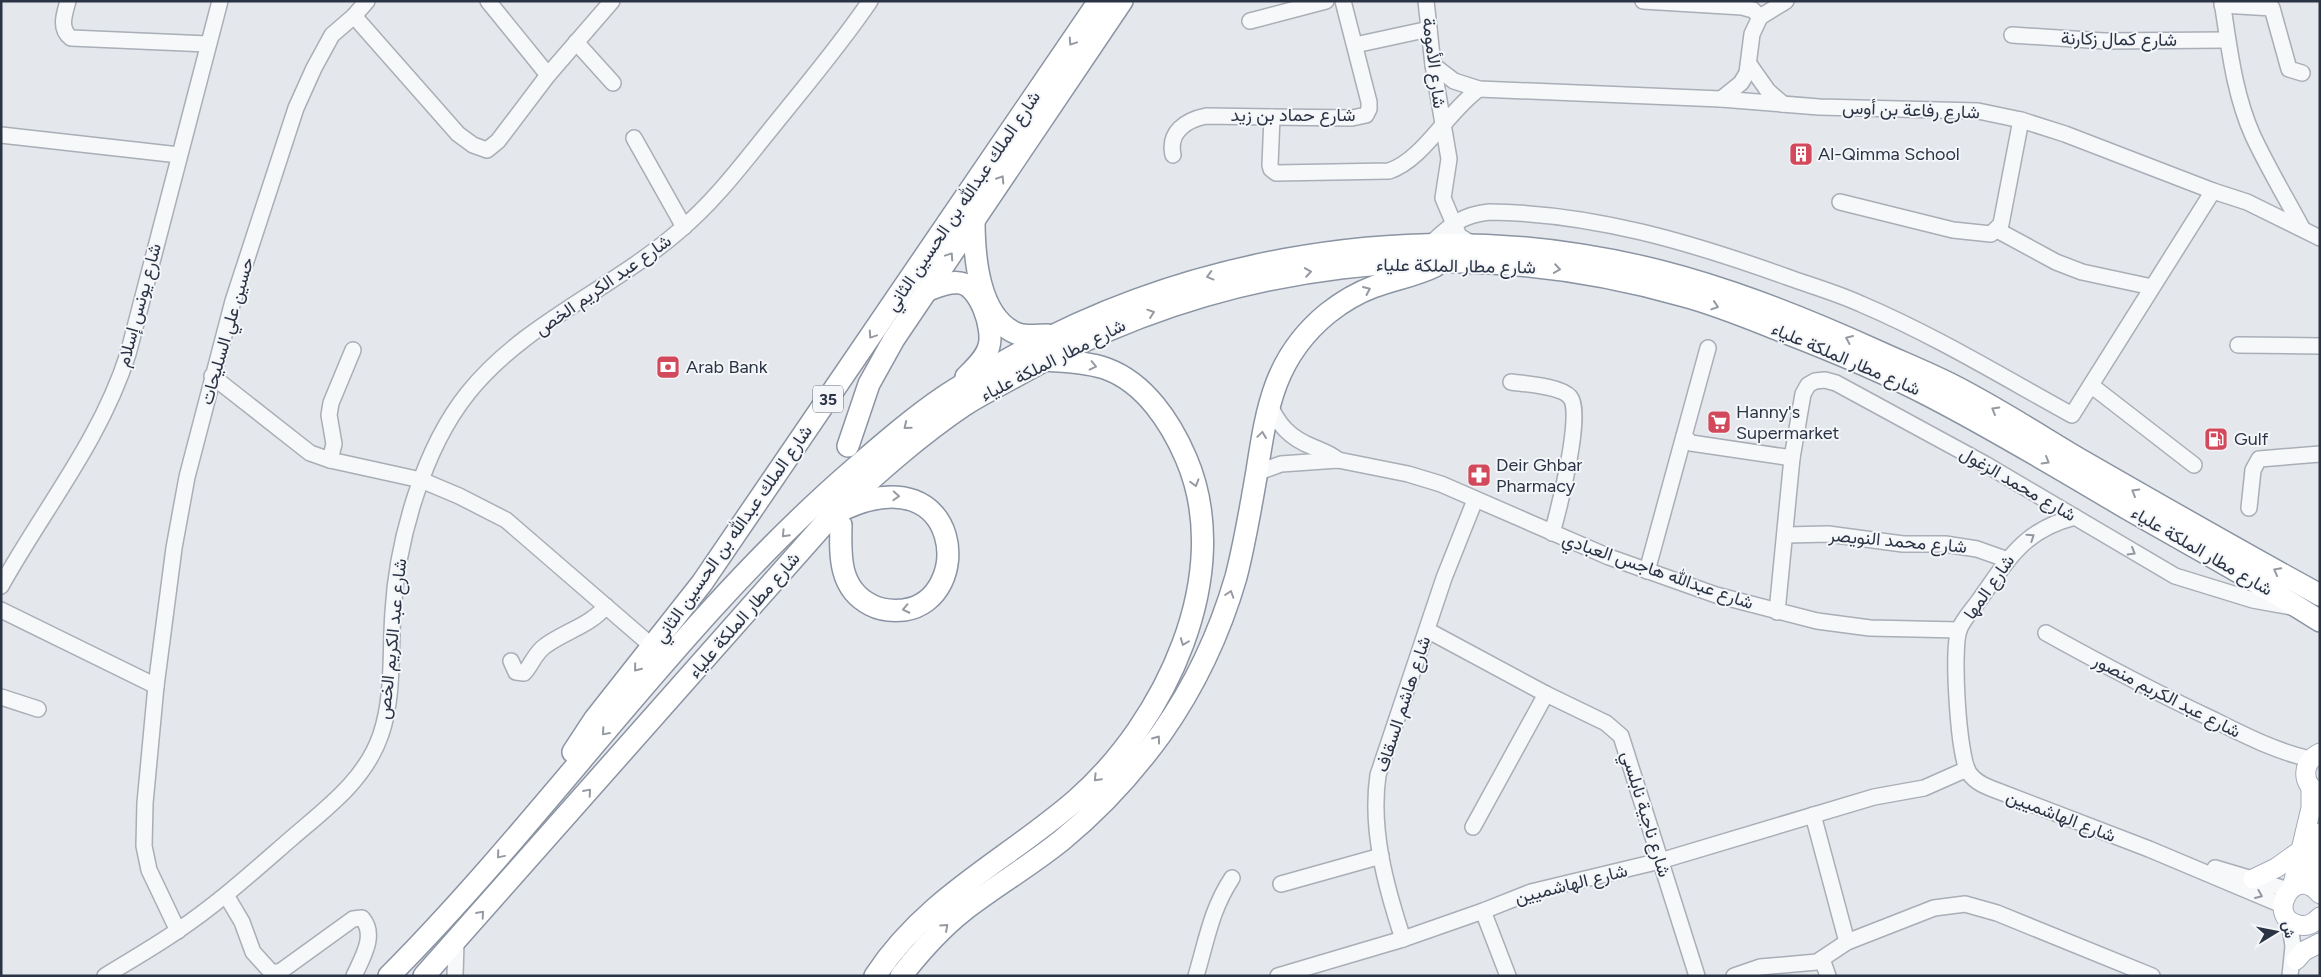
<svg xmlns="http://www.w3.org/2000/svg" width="2321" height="977" viewBox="0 0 2321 977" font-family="Figtree,Vazirmatn,sans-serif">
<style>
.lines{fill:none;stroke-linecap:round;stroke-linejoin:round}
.minor-casing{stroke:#a9aeb7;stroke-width:18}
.major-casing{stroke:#a3abb8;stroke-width:21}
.highway-casing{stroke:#8b94a3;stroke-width:24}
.minor{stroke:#f7f8fa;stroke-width:15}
.major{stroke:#fff;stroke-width:19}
.highway{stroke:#fff;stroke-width:21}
.oneway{stroke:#959aa2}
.oneway2{stroke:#9196a0}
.labels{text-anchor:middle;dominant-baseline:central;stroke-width:4;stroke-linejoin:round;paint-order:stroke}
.shield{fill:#f4f6f9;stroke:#676e7b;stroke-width:1}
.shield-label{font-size:16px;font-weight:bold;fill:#2b3445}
.street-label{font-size:18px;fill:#2b3445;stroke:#f4f6f9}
.poi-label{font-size:18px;fill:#2b3445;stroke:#f4f6f9;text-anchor:start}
</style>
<rect width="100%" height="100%" fill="#e4e7ec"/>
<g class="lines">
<!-- minor casing -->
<g class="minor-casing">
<g id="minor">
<path d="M68,1C64,15 59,29 71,38L208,44"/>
<path d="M488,1L548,75"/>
<path d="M1426,1L1433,65L1449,159L1443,198L1459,236L1474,245"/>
<path d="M1643,1L1742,7L1753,10L1760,17"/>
<path d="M2222,1C2229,46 2234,94 2253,136C2268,168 2286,198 2302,228"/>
<path d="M2222,5L2272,8L2289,69L2302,73"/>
<path d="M354,16L458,134L473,145L487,150L498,141L548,75L612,1"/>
<path d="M1250,21L1326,1"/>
<path d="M2012,35L2104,41L2226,40"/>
<path d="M576,42L613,83"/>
<path d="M1355,45L1429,29"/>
<path d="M1749,64L1768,91L1783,104"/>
<path d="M1433,65L1454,81L1479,89L1721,99L1819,107L1978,111L2021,120L2065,134L2213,191L2247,202L2320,238"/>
<path d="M1721,99L1741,83L1747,73L1752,34L1760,17L1786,1"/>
<path d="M1272,117L1270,165L1271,169L1276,173L1389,171C1423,160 1448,111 1479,89"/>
<path d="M1,135L179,155"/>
<path d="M634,138L684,227"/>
<path d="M1173,155C1168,132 1186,120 1206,116L1352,118L1366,115L1369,109V102L1343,1"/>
<path d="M1840,202L1953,230L1991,234L2001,224L2021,120"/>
<path d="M1997,230L2056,262L2082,272L2152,287"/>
<path d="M1429,245C1449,227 1460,215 1489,212C1592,213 1690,242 1787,277C1812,286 1837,293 1861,304C1934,335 2003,377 2072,415L2213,191"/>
<path d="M2238,345L2320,346"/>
<path d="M212,376L310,453L330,460L421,480L459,496L506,520L653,647"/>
<path d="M1511,382C1526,384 1561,386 1570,397C1584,412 1558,512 1552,533"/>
<path d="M2092,386L2194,465"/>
<path d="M1269,403C1278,425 1290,438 1313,447C1322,451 1330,453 1338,460"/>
<path d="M1684,436L1691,443L1792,458"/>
<path d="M330,460L334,444L329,415L331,403L353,350"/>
<path d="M1256,473L1281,464L1338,460L1408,474L1441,484L1609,557L1716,595L1817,621L1870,628L1959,630"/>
<path d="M2249,508L2253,470L2259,459L2320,454"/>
<path d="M2075,517C2024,530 2009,558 1980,599C1974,608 1963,619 1959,630C1952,650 1958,756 1969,773C1976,783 1987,787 1998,791L2149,849L2282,905"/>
<path d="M1786,535L1828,534L1903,544H1945L1977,549L2008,560"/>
<path d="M1647,571L1708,348"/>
<path d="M1,586C45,507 100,441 128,354L220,1"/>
<path d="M1,610L156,686"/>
<path d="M1777,612L1792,458L1803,394L1808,385L1815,381L1825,380L1836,383L1985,464L2175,576L2253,600L2291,607"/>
<path d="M1427,630L1546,694L1606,723L1621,736L1697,976"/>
<path d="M2046,633C2100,663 2155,692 2212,719C2244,735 2275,751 2310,759"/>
<path d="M511,661L516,672L524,673C532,664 535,653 545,646C565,631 590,626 606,606"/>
<path d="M1,697L38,709"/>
<path d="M1813,815L1847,942"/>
<path d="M1473,827L1546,694"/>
<path d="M2215,868L2289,890"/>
<path d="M1281,884L1381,856"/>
<path d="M226,895L242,922L253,952L272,973L281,971L353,919L362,918C377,935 362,958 354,976"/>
<path d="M1483,911L1531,892L1660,861L1874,797L1924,788L1967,769"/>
<path d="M2289,920L2293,946L2290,976"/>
<path d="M178,931L149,870L144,846L145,803L156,686L174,548L187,477L233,301L296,108L314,68L332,35L354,16L367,1"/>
<path d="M1403,939C1386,887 1370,830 1378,775L1444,578L1475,500"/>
<path d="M1822,959L1828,976"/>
<path d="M105,976C129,961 154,947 177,931C219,903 256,869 293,837C328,807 366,779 381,734C394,695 390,652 393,612C397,541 423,449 468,393C524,323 612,289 679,231C716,200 744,162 774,125C807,84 841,44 870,1"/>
<path d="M455,976L456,942"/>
<path d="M1196,976C1207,939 1211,910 1232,878"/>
<path d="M1278,976L1403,939L1483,911L1508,976"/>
<path d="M1734,976L1760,967L1817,962L1847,942L1934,908L1965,904L1997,913L2152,976"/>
</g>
</g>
<!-- major casing -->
<g class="major-casing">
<g id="major">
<path d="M2320,753C2302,761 2300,785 2320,793"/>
<path d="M2253,879L2276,868L2300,851"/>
<path d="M2292,888L2311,808V788"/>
<path d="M2318,891C2308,871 2314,854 2320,833"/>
<path d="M2320,894C2294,862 2264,918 2299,925C2308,927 2314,923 2320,917"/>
<path d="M2296,960L2304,951L2320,943"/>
</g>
</g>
<!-- highway casing -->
<g class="highway-casing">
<g id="highway">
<path d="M974,220C974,255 978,319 1018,334C1027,337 1038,335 1048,335"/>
<path d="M926,291C936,287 948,281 960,283C980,285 994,329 989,346C986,358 975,368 966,377"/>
<path d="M848,446L869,384L894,339L1122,1"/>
<path d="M841,525C840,556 839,589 871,605C882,611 893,611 904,610C975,600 963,455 844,509"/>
<path d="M573,752L594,720L702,583L1099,1"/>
<path d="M389,976C551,813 681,618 855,468C884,443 914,417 945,396C964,383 985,372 1005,361C1177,263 1386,224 1582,255C1686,271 1782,308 1877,351C1901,362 1926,372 1950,384C1994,406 2037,434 2079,459C2159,505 2239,551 2320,595"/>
<path d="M424,976L833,514C875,475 918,436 966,404C982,394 1000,385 1016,376C1222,259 1457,231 1684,296C1718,305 1751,319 1784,332C1833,351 1882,371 1928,395C1996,430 2062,470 2128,509C2192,546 2258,581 2320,621"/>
<path d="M875,976C927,897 1007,860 1076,800C1165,722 1236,574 1186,458C1171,423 1145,383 1107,369C1088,362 1066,362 1045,360"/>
<path d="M901,976C919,953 939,930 963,911C995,886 1030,866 1062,840C1101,808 1132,774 1161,734C1195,686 1220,632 1236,577C1245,542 1251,506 1257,471C1267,406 1275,356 1328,313C1342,302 1357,293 1373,287C1394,279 1415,276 1435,266"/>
</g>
</g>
<!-- minor -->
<use href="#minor" class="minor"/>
<!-- major -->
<use href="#major" class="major"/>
<!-- highway -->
<use href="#highway" class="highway"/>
</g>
<!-- one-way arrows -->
<defs><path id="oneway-chevron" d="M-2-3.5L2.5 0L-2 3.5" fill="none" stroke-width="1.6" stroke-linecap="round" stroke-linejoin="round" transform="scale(1.25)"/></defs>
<g class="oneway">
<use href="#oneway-chevron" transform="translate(1072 42) rotate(124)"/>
<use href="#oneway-chevron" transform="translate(1001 179) rotate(-57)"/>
<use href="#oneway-chevron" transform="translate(950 256) rotate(-56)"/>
<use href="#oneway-chevron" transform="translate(1557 269) rotate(9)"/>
<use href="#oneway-chevron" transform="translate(1308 272) rotate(-9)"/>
<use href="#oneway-chevron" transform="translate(1210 276) rotate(165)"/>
<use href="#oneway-chevron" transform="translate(1367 290) rotate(-24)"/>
<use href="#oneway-chevron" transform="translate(1715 306) rotate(18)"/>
<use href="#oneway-chevron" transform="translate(1151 313) rotate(-19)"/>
<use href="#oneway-chevron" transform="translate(872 335) rotate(124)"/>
<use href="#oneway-chevron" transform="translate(1849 339) rotate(-156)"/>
<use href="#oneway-chevron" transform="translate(1093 366) rotate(13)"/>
<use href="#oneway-chevron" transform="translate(1995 410) rotate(-150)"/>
<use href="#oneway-chevron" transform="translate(907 426) rotate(141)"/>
<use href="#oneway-chevron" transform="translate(1262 435) rotate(-82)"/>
<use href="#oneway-chevron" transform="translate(2046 461) rotate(30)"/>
<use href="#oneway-chevron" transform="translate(1195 483) rotate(74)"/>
<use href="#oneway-chevron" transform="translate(2135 492) rotate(-150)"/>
<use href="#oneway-chevron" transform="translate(896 496) rotate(3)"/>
<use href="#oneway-chevron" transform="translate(785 534) rotate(134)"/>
<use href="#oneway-chevron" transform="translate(2277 571) rotate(-152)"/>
<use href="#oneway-chevron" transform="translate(1230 594) rotate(-72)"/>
<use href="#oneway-chevron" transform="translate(906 609) rotate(168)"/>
<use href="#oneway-chevron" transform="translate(1184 642) rotate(111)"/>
<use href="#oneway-chevron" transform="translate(637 668) rotate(129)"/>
<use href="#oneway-chevron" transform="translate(605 732) rotate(131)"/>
<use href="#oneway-chevron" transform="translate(1157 739) rotate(-54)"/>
<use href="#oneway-chevron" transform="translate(1097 778) rotate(134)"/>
<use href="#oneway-chevron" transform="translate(588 792) rotate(-49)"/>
<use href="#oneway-chevron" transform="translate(500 855) rotate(130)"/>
<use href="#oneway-chevron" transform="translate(481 914) rotate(-49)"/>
<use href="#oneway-chevron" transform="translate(945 927) rotate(-42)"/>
</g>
<g class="oneway2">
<use href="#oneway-chevron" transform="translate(2031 537) rotate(-34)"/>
<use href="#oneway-chevron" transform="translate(2132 552) rotate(30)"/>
<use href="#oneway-chevron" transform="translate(2259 895) rotate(23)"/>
</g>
<!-- icons -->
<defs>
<g id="building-square" transform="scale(1.25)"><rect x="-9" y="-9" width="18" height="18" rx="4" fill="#d1495b" stroke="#f4f6f9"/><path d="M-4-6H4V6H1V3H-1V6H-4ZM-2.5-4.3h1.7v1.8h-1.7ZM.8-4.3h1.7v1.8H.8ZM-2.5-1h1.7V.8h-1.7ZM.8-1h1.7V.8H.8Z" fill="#fff"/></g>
<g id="bank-square" transform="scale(1.25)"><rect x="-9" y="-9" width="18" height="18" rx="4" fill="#d1495b" stroke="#f4f6f9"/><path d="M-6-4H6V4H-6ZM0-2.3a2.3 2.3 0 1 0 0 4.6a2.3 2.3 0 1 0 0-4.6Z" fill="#fff"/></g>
<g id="supermarket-square" transform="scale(1.25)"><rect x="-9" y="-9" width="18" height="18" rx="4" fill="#d1495b" stroke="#f4f6f9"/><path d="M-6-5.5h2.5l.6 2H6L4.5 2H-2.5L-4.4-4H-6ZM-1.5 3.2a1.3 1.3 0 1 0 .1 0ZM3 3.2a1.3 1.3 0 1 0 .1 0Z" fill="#fff"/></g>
<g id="fuel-square" transform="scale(1.25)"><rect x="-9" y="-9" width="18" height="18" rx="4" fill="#d1495b" stroke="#f4f6f9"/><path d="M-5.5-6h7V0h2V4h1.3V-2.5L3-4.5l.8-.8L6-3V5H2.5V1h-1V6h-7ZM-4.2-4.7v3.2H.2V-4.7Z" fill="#fff"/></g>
<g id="pharmacy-square" transform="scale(1.25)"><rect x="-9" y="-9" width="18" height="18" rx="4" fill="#d1495b" stroke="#f4f6f9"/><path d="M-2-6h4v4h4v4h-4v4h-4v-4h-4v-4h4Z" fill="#fff"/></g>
</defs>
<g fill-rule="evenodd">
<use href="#building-square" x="1801" y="154"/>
<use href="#bank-square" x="668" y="367"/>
<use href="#supermarket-square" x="1719" y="422"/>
<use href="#fuel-square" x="2216" y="439"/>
<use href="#pharmacy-square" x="1479" y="475"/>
</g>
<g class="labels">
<!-- shield labels -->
<rect class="shield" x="813" y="385.5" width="30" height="27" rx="4"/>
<g class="shield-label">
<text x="828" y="399">35</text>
</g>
<!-- street labels -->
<g class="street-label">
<text transform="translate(2119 39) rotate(1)">شارع كمال زكارنة</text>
<text transform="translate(1434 63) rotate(83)">شارع الأمومة</text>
<text transform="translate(1911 110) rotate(2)">شارع رفاعة بن أوس</text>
<text x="1293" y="115">شارع حماد بن زيد</text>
<text transform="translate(963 201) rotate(-56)">شارع الملك عبدالله بن الحسين الثاني</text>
<text transform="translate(1456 266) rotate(1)">شارع مطار الملكة علياء</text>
<text transform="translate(603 285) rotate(-35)">شارع عبد الكريم الخص</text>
<text transform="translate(139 305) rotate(-75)">شارع يونس إسلام</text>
<text transform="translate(227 331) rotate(-74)">حسين علي السليحات</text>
<text transform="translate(1846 359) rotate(23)">شارع مطار الملكة علياء</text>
<text transform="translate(1053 360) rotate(-27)">شارع مطار الملكة علياء</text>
<text transform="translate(2018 484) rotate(30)">شارع محمد الزغول</text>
<text transform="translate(733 534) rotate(-55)">شارع الملك عبدالله بن الحسين الثاني</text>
<text transform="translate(1898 541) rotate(5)">شارع محمد النويصر</text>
<text transform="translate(2202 551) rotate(30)">شارع مطار الملكة علياء</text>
<text transform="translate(1658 571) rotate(19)">شارع عبدالله هاجس العبادي</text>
<text transform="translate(1989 587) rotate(-55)">شارع المها</text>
<text transform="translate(744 615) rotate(-49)">شارع مطار الملكة علياء</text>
<text transform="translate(392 639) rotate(-84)">شارع عبد الكريم الخص</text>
<text transform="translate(2167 696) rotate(27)">شارع عبد الكريم منصور</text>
<text transform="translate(1403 704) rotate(-72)">شارع هاشم السقاف</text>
<text transform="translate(1646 814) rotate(73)">شارع ناجية نابلسي</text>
<text transform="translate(2061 816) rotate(21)">شارع الهاشميين</text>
<text transform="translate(1571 884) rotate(-14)">شارع الهاشميين</text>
</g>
<!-- poi labels -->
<g class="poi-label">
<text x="1818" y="154">Al-Qimma School</text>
<text x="686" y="367">Arab Bank</text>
<text x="1736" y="412">Hanny's<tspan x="1736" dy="21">Supermarket</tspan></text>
<text x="2234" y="439">Gulf</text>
<text x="1496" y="465">Deir Ghbar<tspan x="1496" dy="21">Pharmacy</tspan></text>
</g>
</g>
<!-- border -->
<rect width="2321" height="977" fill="none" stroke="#2b3445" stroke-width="5"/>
<!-- north arrow -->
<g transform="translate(2276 932) rotate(80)" stroke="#f4f6f9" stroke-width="4" paint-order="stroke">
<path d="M0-4L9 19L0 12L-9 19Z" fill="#2b3445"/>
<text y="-8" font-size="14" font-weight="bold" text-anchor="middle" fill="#2b3445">ش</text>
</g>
</svg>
